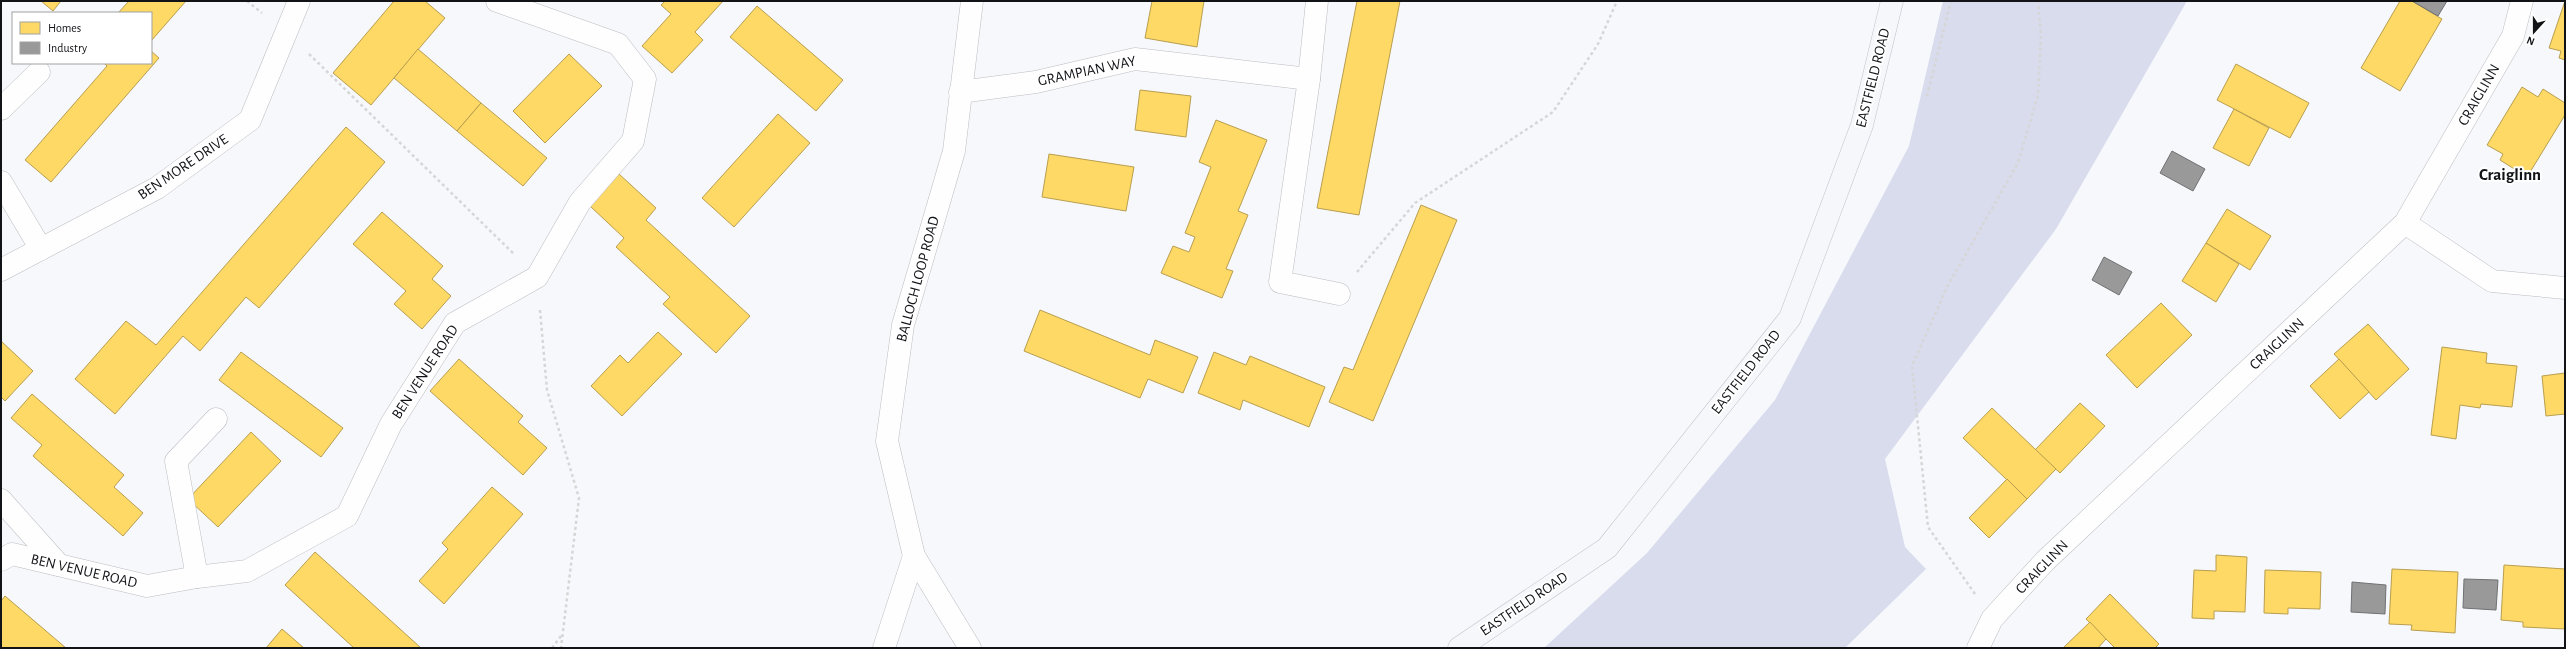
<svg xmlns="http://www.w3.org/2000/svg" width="2566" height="649" viewBox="0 0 2566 649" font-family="'Alegreya Sans',sans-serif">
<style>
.green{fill:#d8dced}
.homes{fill:#ffd966;stroke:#b89e4e}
.industry{fill:#999;stroke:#707172}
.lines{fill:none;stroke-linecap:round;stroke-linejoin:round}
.minor-casing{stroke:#bcbdc1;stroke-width:23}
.major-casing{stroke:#c1c3ca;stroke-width:23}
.path{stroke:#d6d6d7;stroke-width:2.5;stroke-dasharray:3 3;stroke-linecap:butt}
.minor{stroke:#fefeff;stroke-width:22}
.major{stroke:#f6f7fb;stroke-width:22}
.labels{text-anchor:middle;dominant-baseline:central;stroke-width:4;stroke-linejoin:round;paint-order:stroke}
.street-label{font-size:15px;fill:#121317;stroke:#fff}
.quarter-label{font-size:17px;font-weight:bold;fill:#121317;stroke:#fff}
</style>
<rect width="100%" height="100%" fill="#f7f8fc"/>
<!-- green -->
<path class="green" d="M1943,1H2187L2056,229L1885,459L1905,547L1926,569L1845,648H1544L1647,553L1775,400L1909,146Z"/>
<!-- homes -->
<g class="homes">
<path d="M41,1H61L53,11Z"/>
<path d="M129,1H186L151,41V13H118Z"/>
<path d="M394,1H425L445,18L371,105L333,73Z"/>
<path d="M665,1H723L695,32L703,40L672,73L642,46L671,14L661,5Z"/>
<path d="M1152,1H1204L1197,47L1145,38Z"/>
<path d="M1357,1H1400L1359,215L1317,208Z"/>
<path d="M2400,1H2412L2442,19L2400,91L2361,68Z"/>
<path d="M2565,1V60L2559,58L2561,51L2549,48Z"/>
<path d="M757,6L843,80L816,111L730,37Z"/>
<path d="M418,49L481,103L457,131L394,78Z"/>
<path d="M151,51L159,58L51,182L25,160L107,66L104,63H151Z"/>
<path d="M569,54L602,86L545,143L513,111Z"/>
<path d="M2236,64L2309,103L2290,138L2217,100Z"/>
<path d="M2522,87L2538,97L2543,89L2565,103V115L2527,177L2500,160L2503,154L2487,145Z"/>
<path d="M1140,90L1191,96L1186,137L1135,130Z"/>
<path d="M481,103L547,158L523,186L457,131Z"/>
<path d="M2234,109L2269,128L2249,166L2213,148Z"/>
<path d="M778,114L810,143L734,227L702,198Z"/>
<path d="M1216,120L1267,140L1238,211L1248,215L1226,269L1233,271L1222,298L1161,273L1173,246L1189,252L1195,237L1185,233L1211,167L1199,162Z"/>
<path d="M346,127L385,162L259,308L246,297L200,351L183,336L115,414L75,379L126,321L156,345Z"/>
<path d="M1049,154L1134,167L1126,211L1042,197Z"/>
<path d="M619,174L656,208L646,220L750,316L716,353L663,304L670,297L616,247L624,238L590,206Z"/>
<path d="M1421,205L1457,220L1373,421L1329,402L1344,367L1353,370Z"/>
<path d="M2227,209L2271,236L2250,270L2206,243Z"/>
<path d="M382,212L443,266L432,279L451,296L422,329L394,304L406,291L353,244Z"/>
<path d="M2206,243L2239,264L2216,302L2182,281Z"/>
<path d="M2161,303L2192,335L2137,388L2106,355Z"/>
<path d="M1040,310L1150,355L1155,340L1198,357L1183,393L1148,379L1140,398L1024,351Z"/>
<path d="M2368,324L2409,369L2376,400L2334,354Z"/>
<path d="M658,332L682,354L622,416L591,386L620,355L628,363Z"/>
<path d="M1,341L33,371L5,401L1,397Z"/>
<path d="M2442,347L2487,353L2486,363L2517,366L2512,407L2481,404L2480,408L2460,405L2456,439L2431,435Z"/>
<path d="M241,352L343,428L321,457L219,380Z"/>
<path d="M1214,352L1246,365L1250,356L1325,387L1309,427L1243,400L1240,410L1198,393Z"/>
<path d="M459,359L523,416L518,422L547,448L523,475L430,391Z"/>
<path d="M2339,359L2369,392L2340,419L2310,386Z"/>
<path d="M2565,373V414L2546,416L2542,376Z"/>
<path d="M32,394L124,475L114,487L143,513L123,536L33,456L42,445L11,418Z"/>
<path d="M2080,403L2105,426L2060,473L2035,450Z"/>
<path d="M1992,408L2056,469L2027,499L1963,438Z"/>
<path d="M251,432L281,461L218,527L188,499Z"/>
<path d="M2007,479L2027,499L1989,538L1969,518Z"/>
<path d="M492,487L523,514L444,604L419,581L448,549L442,543Z"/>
<path d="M315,552L421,648H354L285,585Z"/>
<path d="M2216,555L2247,557L2245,612L2214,611V619L2192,618L2194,570L2216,571Z"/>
<path d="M2504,565L2565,569V629L2523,627V622L2501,620Z"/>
<path d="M2392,569L2458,572L2455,633L2411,630L2412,625L2389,624Z"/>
<path d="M2265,570L2321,572L2320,609L2288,608V614L2264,613Z"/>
<path d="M2110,594L2159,644L2155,648H2115L2086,619Z"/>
<path d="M5,596L66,648H1V601Z"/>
<path d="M2090,622L2106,639L2098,648H2063Z"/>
<path d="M282,629L304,648H266Z"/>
</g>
<!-- industry -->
<g class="industry">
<path d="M2412,1H2447L2438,16Z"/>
<path d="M2172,151L2205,169L2193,191L2160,173Z"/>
<path d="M2104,257L2132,272L2119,295L2092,280Z"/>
<path d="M2464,579L2498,580L2496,610L2463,608Z"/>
<path d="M2352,582L2386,585L2385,614L2351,612Z"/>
</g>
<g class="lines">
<!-- minor casing -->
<g class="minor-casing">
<g id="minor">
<path d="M1317,1L1309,79L1280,282L1339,294"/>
<path d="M960,92L1036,82L1135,59L1309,79"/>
<path d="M1,109L39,72"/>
<path d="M1,182L41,249"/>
<path d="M2405,223L2492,281L2565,288"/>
<path d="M1,270L157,188L250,120L299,1"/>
<path d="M1,500L59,565"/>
<path d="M1,560L12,554L147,586L197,577L247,571L347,516L391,424L455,323L537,277L580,202L633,141L645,79L618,44L497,1"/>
<path d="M197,577L176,461L216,419"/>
<path d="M884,648L914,556"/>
<path d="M970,648L914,556L887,441L903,325L954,151L972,1"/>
<path d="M1978,648L1992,619L2045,561L2405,223L2513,36L2522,1"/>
</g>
</g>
<!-- major casing -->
<g class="major-casing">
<path id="major" d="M1459,648L1607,548L1790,318L1862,125L1892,1"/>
</g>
<!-- path -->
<g class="path">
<path d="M247,1L262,13"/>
<path d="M309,54L515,255"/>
<path d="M1927,96L1951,1"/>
<path d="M1357,272L1415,203L1553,112L1598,44L1617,1"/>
<path d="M540,310L547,390L579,498L561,648"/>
<path d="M1975,594L1928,527L1912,366L1947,287L2018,163L2038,95L2041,35L2038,1"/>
<path d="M552,648L561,636"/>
</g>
<!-- minor -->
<use href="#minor" class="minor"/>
<!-- major -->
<use href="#major" class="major"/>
</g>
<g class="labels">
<!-- street labels -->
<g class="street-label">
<text transform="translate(1087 71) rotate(-12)">GRAMPIAN WAY</text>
<text transform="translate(1873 78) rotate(-76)">EASTFIELD ROAD</text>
<text transform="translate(2479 95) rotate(-60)">CRAIGLINN</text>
<text transform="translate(183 167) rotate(-34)">BEN MORE DRIVE</text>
<text transform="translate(918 279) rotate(-75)">BALLOCH LOOP ROAD</text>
<text transform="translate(2277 344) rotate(-43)">CRAIGLINN</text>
<text transform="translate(425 372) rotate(-57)">BEN VENUE ROAD</text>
<text transform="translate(1746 372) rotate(-52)">EASTFIELD ROAD</text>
<text transform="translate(2042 567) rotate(-46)">CRAIGLINN</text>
<text transform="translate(84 571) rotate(13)">BEN VENUE ROAD</text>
<text transform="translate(1524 604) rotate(-34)">EASTFIELD ROAD</text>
</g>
<!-- quarter labels -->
<g class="quarter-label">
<text x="2510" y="174">Craiglinn</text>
</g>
</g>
<!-- border -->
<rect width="2566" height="649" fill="none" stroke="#121317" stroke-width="4"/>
<!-- legend -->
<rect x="12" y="12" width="140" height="52" fill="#ffffff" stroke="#a0a1a2"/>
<rect x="20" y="22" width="20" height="12" fill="#ffd966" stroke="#a0a1a2"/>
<text x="48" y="32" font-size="12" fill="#121317">Homes</text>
<rect x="20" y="42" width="20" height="12" fill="#999999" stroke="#a0a1a2"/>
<text x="48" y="52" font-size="12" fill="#121317">Industry</text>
<!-- north arrow -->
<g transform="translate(2534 32) rotate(201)" stroke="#ffffff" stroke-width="3" paint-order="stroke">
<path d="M0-3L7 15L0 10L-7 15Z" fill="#121317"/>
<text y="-6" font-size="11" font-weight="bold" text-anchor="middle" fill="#121317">N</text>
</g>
</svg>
